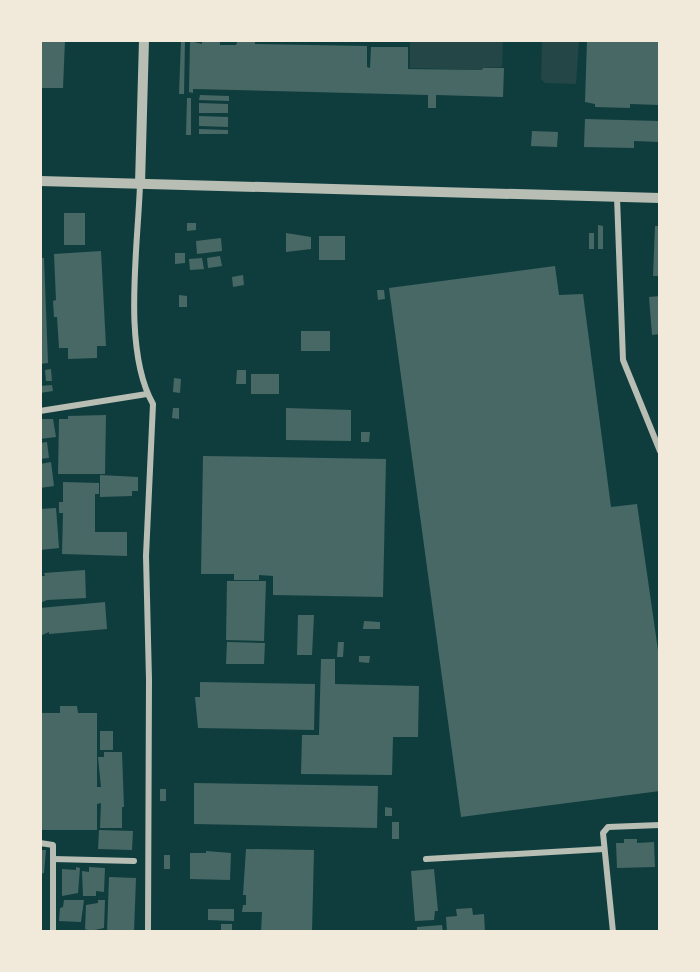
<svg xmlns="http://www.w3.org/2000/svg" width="700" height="972" viewBox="0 0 700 972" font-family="'Public Sans',sans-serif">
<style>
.green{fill:#244646}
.building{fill:#486865}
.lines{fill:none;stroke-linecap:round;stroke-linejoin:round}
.minor{stroke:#b8beb3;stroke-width:6}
.tertiary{stroke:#b8beb3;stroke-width:10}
</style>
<rect width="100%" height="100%" fill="#0f3d3e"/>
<!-- green -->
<g class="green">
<path d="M410,41H503L502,67L483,68L482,70L410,68Z"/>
<path d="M542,41H579L576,84L545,83L541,79Z"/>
</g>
<!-- building -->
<g class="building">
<path d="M40,40H65L63,88H40Z"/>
<path d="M181,40H185L184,94H179Z"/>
<path d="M202,40H220V45H236L238,40H255V44L367,46V67L370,68L371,47H408V69L482,70L483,68H504L503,97L436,95V108H428V95L193,89V93L189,92L190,41L202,44Z"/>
<path d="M587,40H660V105L630,104V108L595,107V104L585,102Z"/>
<path d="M200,95L229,96V101L199,100Z"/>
<path d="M187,98H191V135H186Z"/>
<path d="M199,103L228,104V113H199Z"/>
<path d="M199,116L228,117V127L199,126Z"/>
<path d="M585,119L660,121V142L634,141V148L584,147Z"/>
<path d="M199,129L228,130V134H199Z"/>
<path d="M532,131L558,132L557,147L531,146Z"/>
<rect x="64" y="213" width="21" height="32"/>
<path d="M187,223H196V230L187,231Z"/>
<path d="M598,225L603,226V249H598Z"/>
<path d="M655,226H660V276H653Z"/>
<path d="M286,233L311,237V249L286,252Z"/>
<rect x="589" y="233" width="5" height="16"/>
<rect x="319" y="236" width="26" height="24"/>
<path d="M221,238L222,251L197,254L196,241Z"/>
<path d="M101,251L106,346H97V358L68,359V348H59L57,317H54L53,301L56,300L54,254Z"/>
<path d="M175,253H185V263L175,264Z"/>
<path d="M220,256L222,266L208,268L207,258Z"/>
<path d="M40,258H44L48,363L40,364Z"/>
<path d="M202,258L204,269L190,270L189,259Z"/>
<path d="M555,266L559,295L583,294L611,507L637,504L660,664V791L461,817L389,288Z"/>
<path d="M243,275L244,285L233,287L232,277Z"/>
<path d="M377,290H384L385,299L378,300Z"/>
<path d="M179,295L187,296V307H179Z"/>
<path d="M660,296V334L652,335L649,297Z"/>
<rect x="301" y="331" width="29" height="20"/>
<path d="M51,369L52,381H46L45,370Z"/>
<path d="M237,370H246V384H236Z"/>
<rect x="251" y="374" width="28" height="20"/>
<path d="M174,378L181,379L180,393L173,392Z"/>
<path d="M52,385L53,391L40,393V386Z"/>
<path d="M173,408H179V419L172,418Z"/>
<path d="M286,408L351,410V441L286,440Z"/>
<path d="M106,415L105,474H58L59,419H68V416Z"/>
<path d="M40,419H53L56,437L40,439Z"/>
<path d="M361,432H370L369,442H361Z"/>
<path d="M47,442L49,458L40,459V443Z"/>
<path d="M203,456L386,459L383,597L273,595V576L259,575V580H234V574H201Z"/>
<path d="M51,462L54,486L40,488V464Z"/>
<path d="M100,475L138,477V491H132V496L100,497Z"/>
<path d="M63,482L99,483V494H95V532H127V556L62,554L63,513H59V502H63Z"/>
<path d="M56,508L59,548L40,550V509Z"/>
<path d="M85,570L86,598L47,600L40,603V576H45L44,573Z"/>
<path d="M227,581H266L264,641L226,640Z"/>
<path d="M105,602L107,629L49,634V632L40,636V608Z"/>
<path d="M298,615H314L312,655H297Z"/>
<path d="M364,621L380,622V629H363Z"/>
<path d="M227,642L265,643L264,664H226Z"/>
<path d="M338,642H344L343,657H337Z"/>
<path d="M359,656H370L369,663L359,662Z"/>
<path d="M321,659H335V684L419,686L418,737H393L392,775L301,774L302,735H319Z"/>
<path d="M200,682L315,684L314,730L198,728L195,697H200Z"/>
<path d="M60,706H77L78,713H97V787H101L98,757H104V752H122L124,807H122V828H100L101,803L97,804V830H40V713H60Z"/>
<rect x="100" y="731" width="13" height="19"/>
<path d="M194,783L378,786L377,828L194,824Z"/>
<rect x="160" y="789" width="6" height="12"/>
<path d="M385,807L392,808V816H385Z"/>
<rect x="392" y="822" width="7" height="17"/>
<path d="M99,830L133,831L132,850L98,849Z"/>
<path d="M624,839H637V843L654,842L655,867L617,868L616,843H624Z"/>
<path d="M246,849L314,850L312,932H261L262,912H242L243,905H246V895H243Z"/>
<path d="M40,850H46L44,873L40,874Z"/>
<path d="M206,851L231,853L230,880L190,879V853H206Z"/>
<rect x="164" y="855" width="6" height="14"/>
<path d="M76,867L80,868L78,893L62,896V869L76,870Z"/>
<path d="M89,867L105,868L104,892L96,891V896H83L82,871L89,872Z"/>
<path d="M434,869L438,911H435L434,920L415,921L411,871Z"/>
<path d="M109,877L136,878L134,932H107Z"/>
<path d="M64,900H84L81,922L59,921L60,908L63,907Z"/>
<path d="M98,900H105L104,928L90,931L85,929L86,905L98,903Z"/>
<path d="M472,908L473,915L484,914L485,932H447L446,917L457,916L456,909Z"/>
<path d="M208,909H234V921L208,920Z"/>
<rect x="221" y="924" width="11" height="8"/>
<path d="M442,925L443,932H417V927Z"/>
</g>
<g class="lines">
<!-- minor -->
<g class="minor">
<path d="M140,184C138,247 122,349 153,404L146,556L149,680L148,932"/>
<path d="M617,197L623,360L660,451"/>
<path d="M40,411L147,394"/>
<path d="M40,843L53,845V932"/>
<path d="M53,859L134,861"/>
<path d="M426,859L604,849"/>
<path d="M613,932L603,833L608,827L660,825"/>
</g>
<!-- tertiary -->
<g class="tertiary">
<path d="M40,181L660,198"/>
<path d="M140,184L144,40"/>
</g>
</g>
<!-- border -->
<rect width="700" height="972" fill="none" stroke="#f1e9da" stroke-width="84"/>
</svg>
